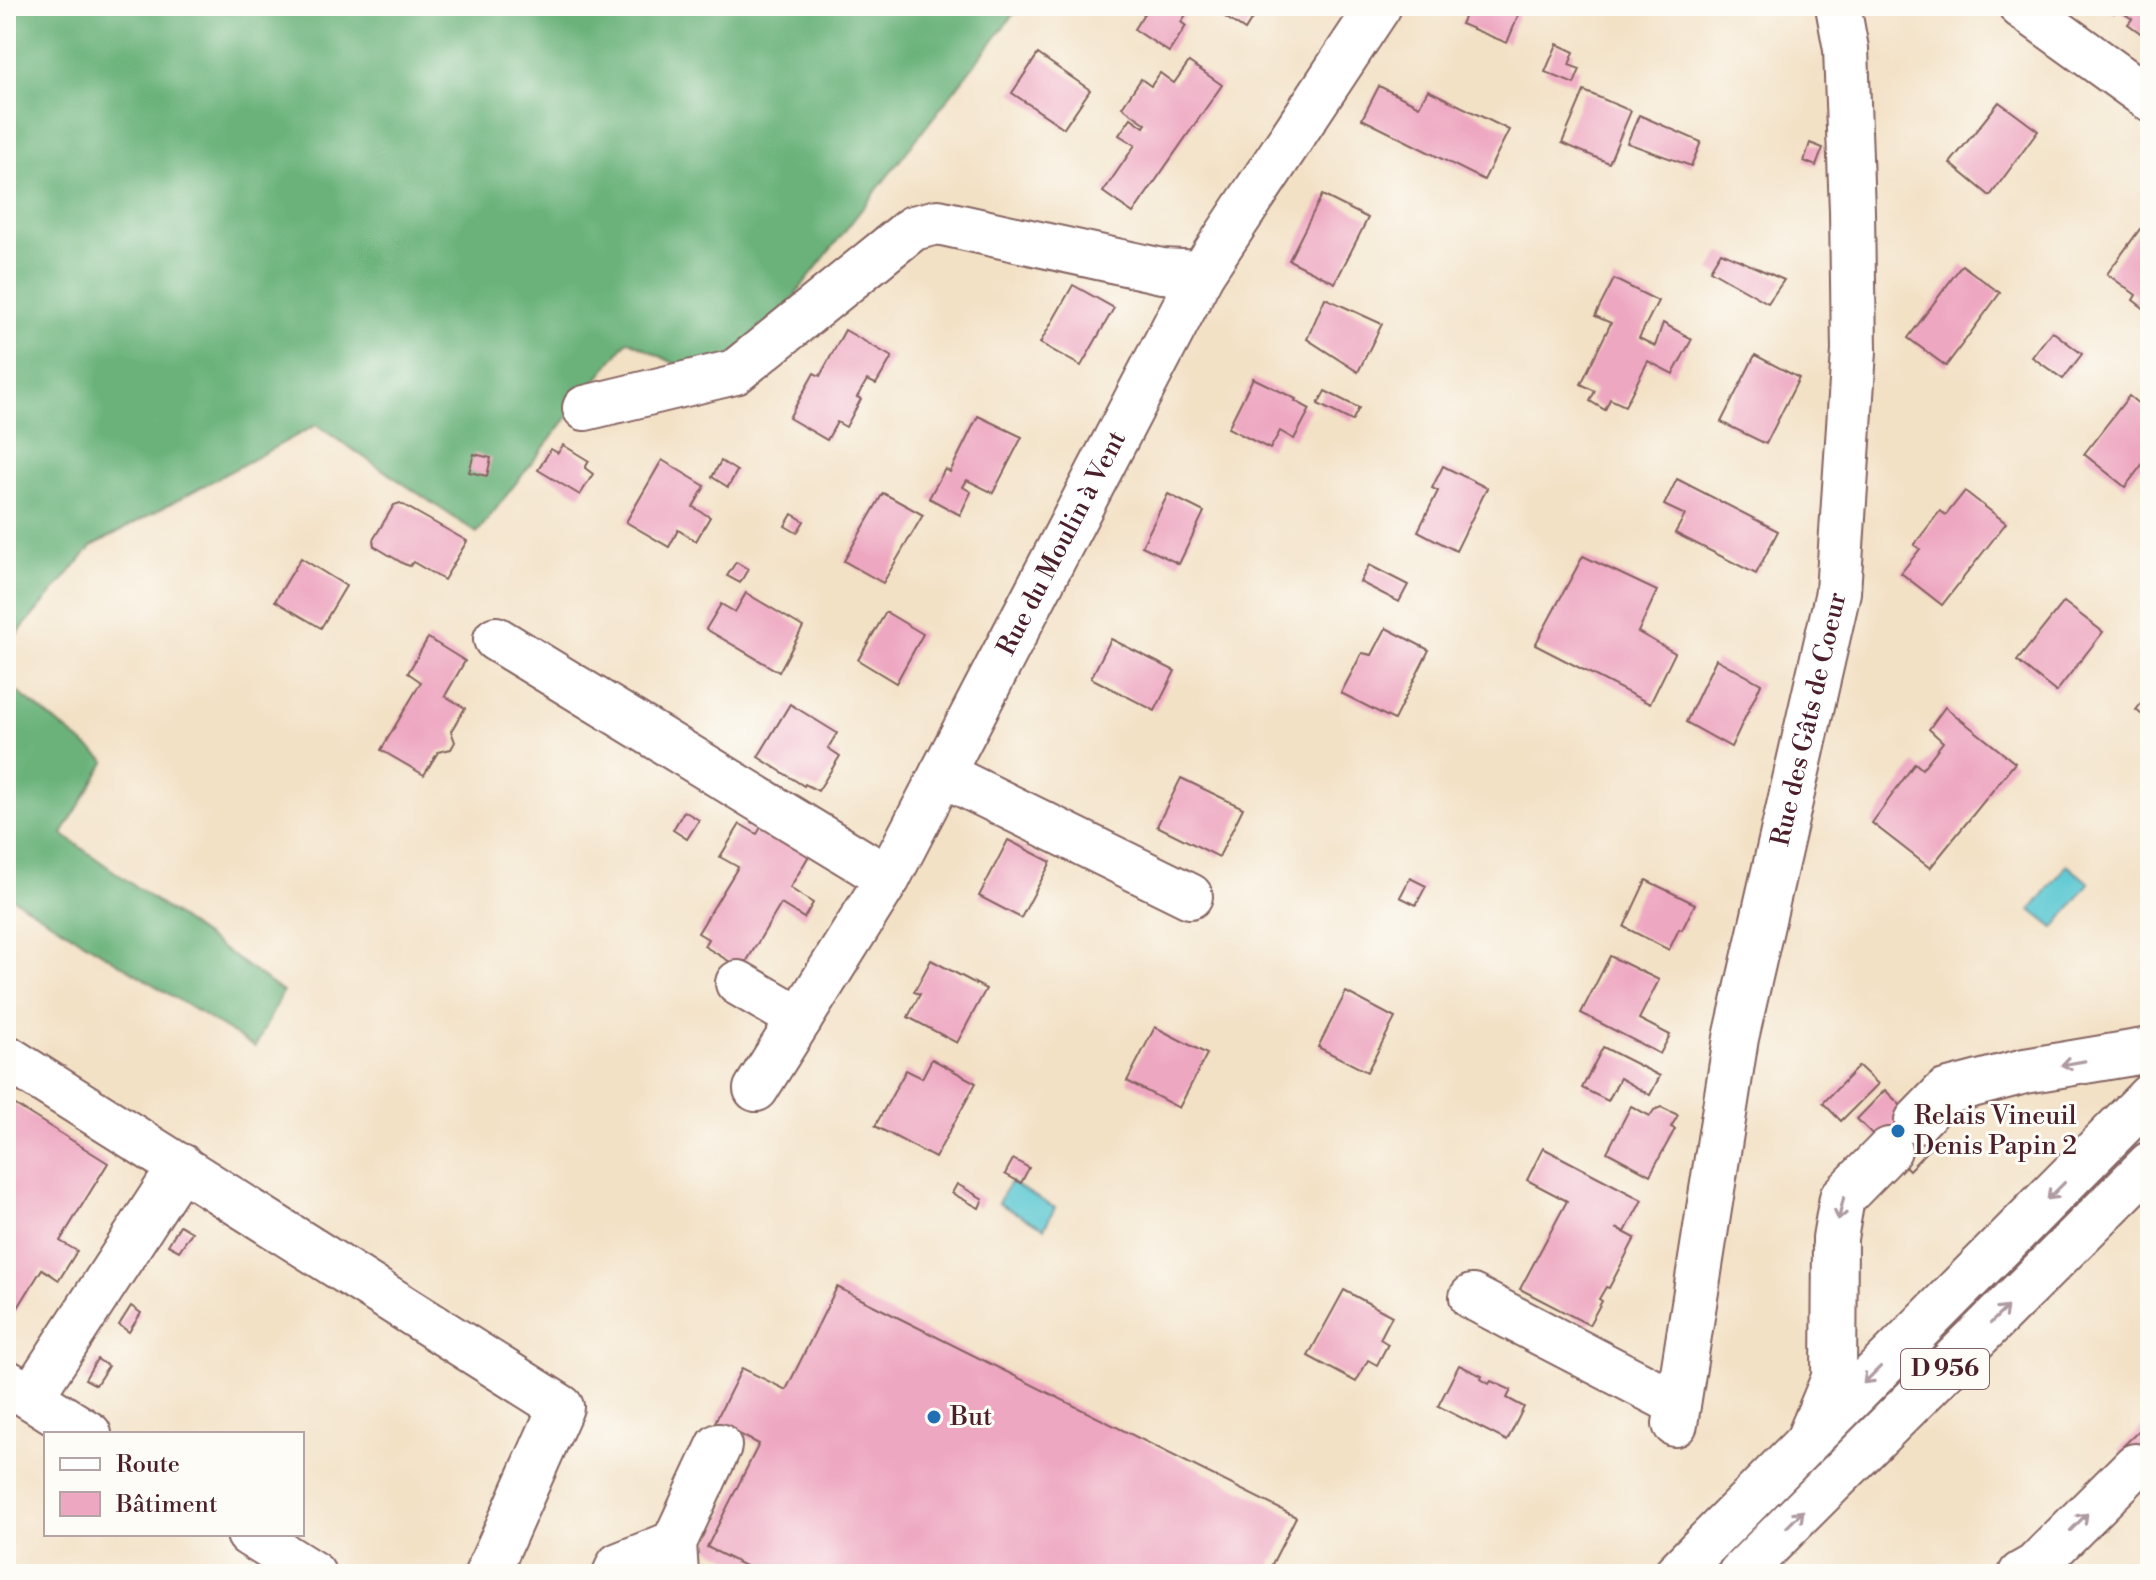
<svg xmlns="http://www.w3.org/2000/svg" width="2156" height="1580" viewBox="0 0 2156 1580" font-family="'Libre Bodoni',serif">
<style>
.forest{fill:#6ab27a;stroke:#5a6852;stroke-width:2}
.water{fill:#5bc8d2;stroke:#52747e;stroke-width:2}
.building{fill:#eea7c1}
.lines{fill:none;stroke-linecap:round;stroke-linejoin:round}
.minor-casing{stroke:#856361;stroke-width:48}
.highway-casing{stroke:#856361;stroke-width:48}
.minor{stroke:#fff;stroke-width:44}
.highway{stroke:#fff;stroke-width:44}
.oneway{stroke:#ae9aa0}
.poi-dot{fill:#1f6fb2;stroke:#fdfcf7;stroke-width:3}
.labels{text-anchor:middle;dominant-baseline:central;stroke-width:6;stroke-linejoin:round;paint-order:stroke}
.shield{fill:#fdfcf7;stroke:#806168;stroke-width:2}
.shield-label{font-size:24px;font-weight:bold;fill:#4a1f2b}
.street-label{font-size:26px;fill:#4a1f2b;stroke:#fdfcf7}
.poi-label{font-size:26px;fill:#4a1f2b;stroke:#fdfcf7;text-anchor:start}
</style>
<rect width="100%" height="100%" fill="#fdfcf7"/>
<filter id="ink" filterUnits="userSpaceOnUse"><feTurbulence type="fractalNoise" baseFrequency=".0125" numOctaves="2"/><feDisplacementMap in="SourceGraphic" scale="16" xChannelSelector="R" yChannelSelector="G"/><feConvolveMatrix kernelMatrix="1 2 1 2 8 2 1 2 1" color-interpolation-filters="sRGB"/></filter>
<filter id="wash" filterUnits="userSpaceOnUse"><feTurbulence type="fractalNoise" baseFrequency=".006" numOctaves="4" result="noise"/><feDisplacementMap in="SourceGraphic" scale="32" xChannelSelector="R" yChannelSelector="G"/><feGaussianBlur stdDeviation="1.8" result="paint"/><feColorMatrix in="noise" values="0 0 0 0 0 0 0 0 0 0 0 0 0 0 0 0 0 1.4 0 .05"/><feComposite in="paint" operator="in"/></filter>
<g filter="url(#wash)">
<rect width="100%" height="100%" fill="#f3e1c6"/>
<!-- forest -->
<g class="forest">
<path d="M6,6H1020L735,372L725,389L628,340L477,533L316,425L92,546L6,647Z"/>
<path d="M6,683L106,761L62,834L283,992L255,1047L6,894Z"/>
</g>
<!-- water -->
<g class="water">
<path d="M2067,865L2089,883L2054,928L2031,910Z"/>
<path d="M1010,1182L1055,1208L1044,1228L998,1203Z"/>
</g>
<g id="blocks">
<!-- building -->
<g class="building">
<path d="M1149,6H1155L1159,9L1161,6H1192L1181,22L1186,26L1169,52L1134,29Z"/>
<path d="M1216,6H1260L1245,30L1213,9Z"/>
<path d="M1469,6H1513L1521,9L1507,43L1461,24Z"/>
<path d="M2104,6H2150V40L2128,24L2132,19L2117,9L2114,13Z"/>
<path d="M1557,44L1574,52L1569,65L1580,69L1574,84L1545,72Z"/>
<path d="M1038,54L1090,90L1064,128L1012,93Z"/>
<path d="M1189,62L1222,85L1133,213L1103,192L1135,145L1119,135L1131,118L1144,127L1146,124L1122,107L1141,79L1151,86L1160,73L1174,83Z"/>
<path d="M1379,86L1419,106L1428,90L1509,130L1484,180L1362,119Z"/>
<path d="M1584,91L1631,111L1609,163L1562,143Z"/>
<path d="M1999,102L2038,131L1990,196L1950,163Z"/>
<path d="M1639,115L1701,142L1691,166L1627,143Z"/>
<path d="M1810,143L1823,148L1816,166L1804,161Z"/>
<path d="M1322,195L1368,218L1335,283L1289,260Z"/>
<path d="M2140,229L2150,236V313L2133,300L2136,295L2107,274Z"/>
<path d="M1721,252L1784,280L1768,303L1710,270Z"/>
<path d="M1962,265L2000,293L1946,366L1908,338Z"/>
<path d="M1614,279L1658,301L1639,338L1655,346L1663,323L1692,339L1673,374L1648,361L1625,406L1610,399L1605,410L1590,401L1595,391L1581,384L1611,323L1595,316Z"/>
<path d="M1073,285L1114,308L1081,366L1040,343Z"/>
<path d="M1325,298L1382,324L1358,372L1307,339Z"/>
<path d="M845,330L892,357L876,384L867,380L857,397L861,399L846,427L837,422L827,440L789,418L814,373L820,376Z"/>
<path d="M2052,331L2082,354L2063,379L2032,357Z"/>
<path d="M1755,355L1799,378L1766,444L1721,422Z"/>
<path d="M1253,378L1296,399L1295,401L1310,409L1294,439L1280,431L1270,449L1228,428Z"/>
<path d="M1325,391L1359,408L1352,421L1318,404Z"/>
<path d="M2129,396L2150,413V454L2125,487L2084,454Z"/>
<path d="M978,416L1022,437L993,493L967,480L963,487L971,492L960,515L929,498L945,469L950,472Z"/>
<path d="M563,445L589,461L585,468L593,474L580,495L538,470L551,449L558,453Z"/>
<path d="M474,454L491,458L487,476L469,472Z"/>
<path d="M662,460L705,486L693,507L710,517L696,541L678,530L669,547L626,522Z"/>
<path d="M721,461L737,471L728,487L712,477Z"/>
<path d="M1443,466L1487,488L1456,551L1418,531L1438,491L1432,488Z"/>
<path d="M1677,479L1778,531L1756,574L1675,533L1685,515L1664,505Z"/>
<path d="M1965,491L2006,523L1942,605L1901,573L1920,549L1914,545L1940,511L1946,515Z"/>
<path d="M883,493L923,515L883,583L844,561Z"/>
<path d="M1168,494L1204,512L1179,564L1142,546Z"/>
<path d="M400,503L467,541L444,580L413,562L410,566L404,564L374,546L373,540L394,505Z"/>
<path d="M792,514L804,521L797,533L785,526Z"/>
<path d="M1583,556L1657,591L1638,632L1675,653L1650,704L1535,645Z"/>
<path d="M301,558L346,586L321,628L275,601Z"/>
<path d="M736,562L748,569L740,583L727,576Z"/>
<path d="M1369,565L1408,585L1399,602L1360,582Z"/>
<path d="M746,593L803,627L779,672L706,629L721,604L735,612Z"/>
<path d="M2064,602L2103,632L2056,692L2017,661Z"/>
<path d="M886,612L923,634L896,683L858,660Z"/>
<path d="M1386,628L1429,650L1394,720L1341,693L1362,653L1372,655Z"/>
<path d="M428,638L465,661L445,696L465,708L451,731L455,742L451,749L438,752L424,775L381,750L421,682L408,673Z"/>
<path d="M1111,639L1175,671L1155,711L1091,678Z"/>
<path d="M1716,659L1761,684L1731,747L1686,722Z"/>
<path d="M2150,692V721L2136,710Z"/>
<path d="M790,704L837,733L828,748L840,756L818,791L805,784L804,786L758,757Z"/>
<path d="M1945,707L2015,763L1930,868L1872,823L1915,763L1922,769L1943,742L1929,729Z"/>
<path d="M1181,778L1243,808L1219,857L1157,826Z"/>
<path d="M684,811L699,820L687,839L673,830Z"/>
<path d="M766,819L814,847L790,888L813,903L804,918L781,904L742,969L704,946L708,939L698,933L738,867L720,857L740,824L757,834Z"/>
<path d="M1008,840L1051,862L1021,918L979,896Z"/>
<path d="M1410,878L1426,886L1416,905L1400,897Z"/>
<path d="M1646,880L1695,904L1682,930L1679,929L1669,950L1624,927Z"/>
<path d="M1610,956L1659,980L1639,1019L1670,1035L1660,1054L1581,1013Z"/>
<path d="M931,960L986,989L957,1043L908,1017L920,994L914,992Z"/>
<path d="M1346,992L1395,1018L1367,1072L1318,1047Z"/>
<path d="M1155,1027L1207,1054L1179,1108L1127,1081Z"/>
<path d="M1603,1047L1660,1076L1650,1095L1620,1078L1608,1101L1582,1088Z"/>
<path d="M932,1059L976,1083L935,1158L875,1126L906,1070L922,1078Z"/>
<path d="M1859,1066L1878,1084L1841,1121L1823,1103Z"/>
<path d="M1885,1090L1937,1141L1909,1170L1857,1119Z"/>
<path d="M6,1099L108,1163L60,1241L77,1251L59,1280L42,1269L6,1327Z"/>
<path d="M1631,1106L1650,1116L1654,1110L1661,1107L1678,1115L1671,1127L1675,1129L1650,1175L1607,1152Z"/>
<path d="M1543,1148L1642,1200L1625,1232L1616,1228L1635,1238L1609,1288L1606,1287L1599,1299L1602,1301L1589,1325L1520,1289L1567,1201L1527,1180Z"/>
<path d="M1013,1159L1029,1168L1021,1183L1005,1174Z"/>
<path d="M957,1184L983,1199L979,1208L952,1193Z"/>
<path d="M180,1225L192,1232L179,1251L168,1245Z"/>
<path d="M837,1287L1296,1517L1267,1574H761L707,1547L759,1444L715,1422L742,1368L786,1390Z"/>
<path d="M1344,1290L1392,1316L1380,1339L1388,1344L1377,1365L1368,1360L1356,1382L1308,1356Z"/>
<path d="M131,1306L141,1313L129,1332L119,1325Z"/>
<path d="M97,1359L108,1366L96,1385L85,1379Z"/>
<path d="M1459,1365L1482,1376L1481,1379L1489,1384L1491,1381L1511,1390L1507,1398L1524,1407L1507,1441L1438,1406Z"/>
<path d="M2148,1422L2150,1424V1481L2119,1450Z"/>
</g>
</g>
</g>
<g filter="url(#ink)">
<use href="#blocks" fill-opacity="0" stroke="#856361" stroke-width="2"/>
<g class="lines">
<!-- minor casing -->
<g class="minor-casing">
<g id="minor">
<path d="M2021,6L2150,99"/>
<path d="M585,408L735,372L913,228L938,222L1162,271L1202,273"/>
<path d="M496,639L888,878"/>
<path d="M942,774L1190,896"/>
<path d="M738,983L800,1019"/>
<path d="M6,1057L561,1407L487,1574"/>
<path id="s1" d="M756,1089L888,878L1202,273L1379,6"/>
<path d="M1917,1121L1945,1092L2025,1071L2150,1050"/>
<path d="M1472,1297L1678,1404"/>
<path d="M8,1383L89,1434"/>
<path d="M31,1397L181,1166"/>
<path id="s2" d="M1675,1424L1736,1038L1838,592L1854,351L1852,211L1846,49L1838,6"/>
<path d="M1808,1440L1834,1378L1835,1238L1842,1198L1889,1150"/>
<path d="M249,1534L313,1574"/>
<path d="M615,1574L619,1565L674,1543"/>
<path d="M676,1574L674,1543L719,1446"/>
<path d="M2021,1574L2035,1566L2135,1466"/>
</g>
</g>
<!-- highway casing -->
<g class="highway-casing">
<g id="highway">
<path d="M1676,1574L2150,1096"/>
<path d="M1740,1574L2150,1164"/>
</g>
</g>
<!-- minor -->
<use href="#minor" class="minor"/>
<!-- highway -->
<use href="#highway" class="highway"/>
</g>
<!-- one-way arrows -->
<defs><path id="oneway-shaft" d="M-6 0H5M1.5-3L5.5 0L1.5 3" fill="none" stroke-width="1.6" stroke-linecap="round" stroke-linejoin="round" transform="scale(2)"/></defs>
<g class="oneway">
<use href="#oneway-shaft" transform="translate(2073 1063) rotate(170)"/>
<use href="#oneway-shaft" transform="translate(2056 1191) rotate(135)"/>
<use href="#oneway-shaft" transform="translate(1841 1209) rotate(103)"/>
<use href="#oneway-shaft" transform="translate(1999 1315) rotate(-45)"/>
<use href="#oneway-shaft" transform="translate(1872 1375) rotate(135)"/>
<use href="#oneway-shaft" transform="translate(1795 1519) rotate(-45)"/>
<use href="#oneway-shaft" transform="translate(2079 1522) rotate(-45)"/>
</g>
</g>
<!-- markers -->
<g class="poi-dot">
<circle cx="1898" cy="1131" r="8"/>
<circle cx="934" cy="1417" r="8"/>
</g>
<g class="labels">
<!-- shield labels -->
<rect class="shield" x="1901" y="1349" width="88" height="40" rx="6"/>
<g class="shield-label">
<text x="1945" y="1369">D 956</text>
</g>
<!-- street labels -->
<g class="street-label">
<text stroke="none"><textPath href="#s1" startOffset="626">Rue du Moulin à Vent</textPath></text>
<text stroke="none"><textPath href="#s2" startOffset="718">Rue des Gâts de Coeur</textPath></text>
</g>
<!-- poi labels -->
<g class="poi-label">
<text x="1914" y="1116">Relais Vineuil<tspan x="1914" dy="30">Denis Papin 2</tspan></text>
<text x="950" y="1417">But</text>
</g>
</g>
<!-- margin -->
<rect width="2156" height="1580" fill="none" stroke="#fdfcf7" stroke-width="32"/>
<!-- legend -->
<rect x="44" y="1432" width="260" height="104" fill="#fdfcf7" stroke="#b5a4a5" stroke-width="2"/>
<rect x="60" y="1458" width="40" height="12" fill="#ffffff" stroke="#b5a4a5" stroke-width="2"/>
<text x="116" y="1472" font-size="24" fill="#4a1f2b">Route</text>
<rect x="60" y="1492" width="40" height="24" fill="#eea7c1" stroke="#b5a4a5" stroke-width="2"/>
<text x="116" y="1512" font-size="24" fill="#4a1f2b">Bâtiment</text>
</svg>
